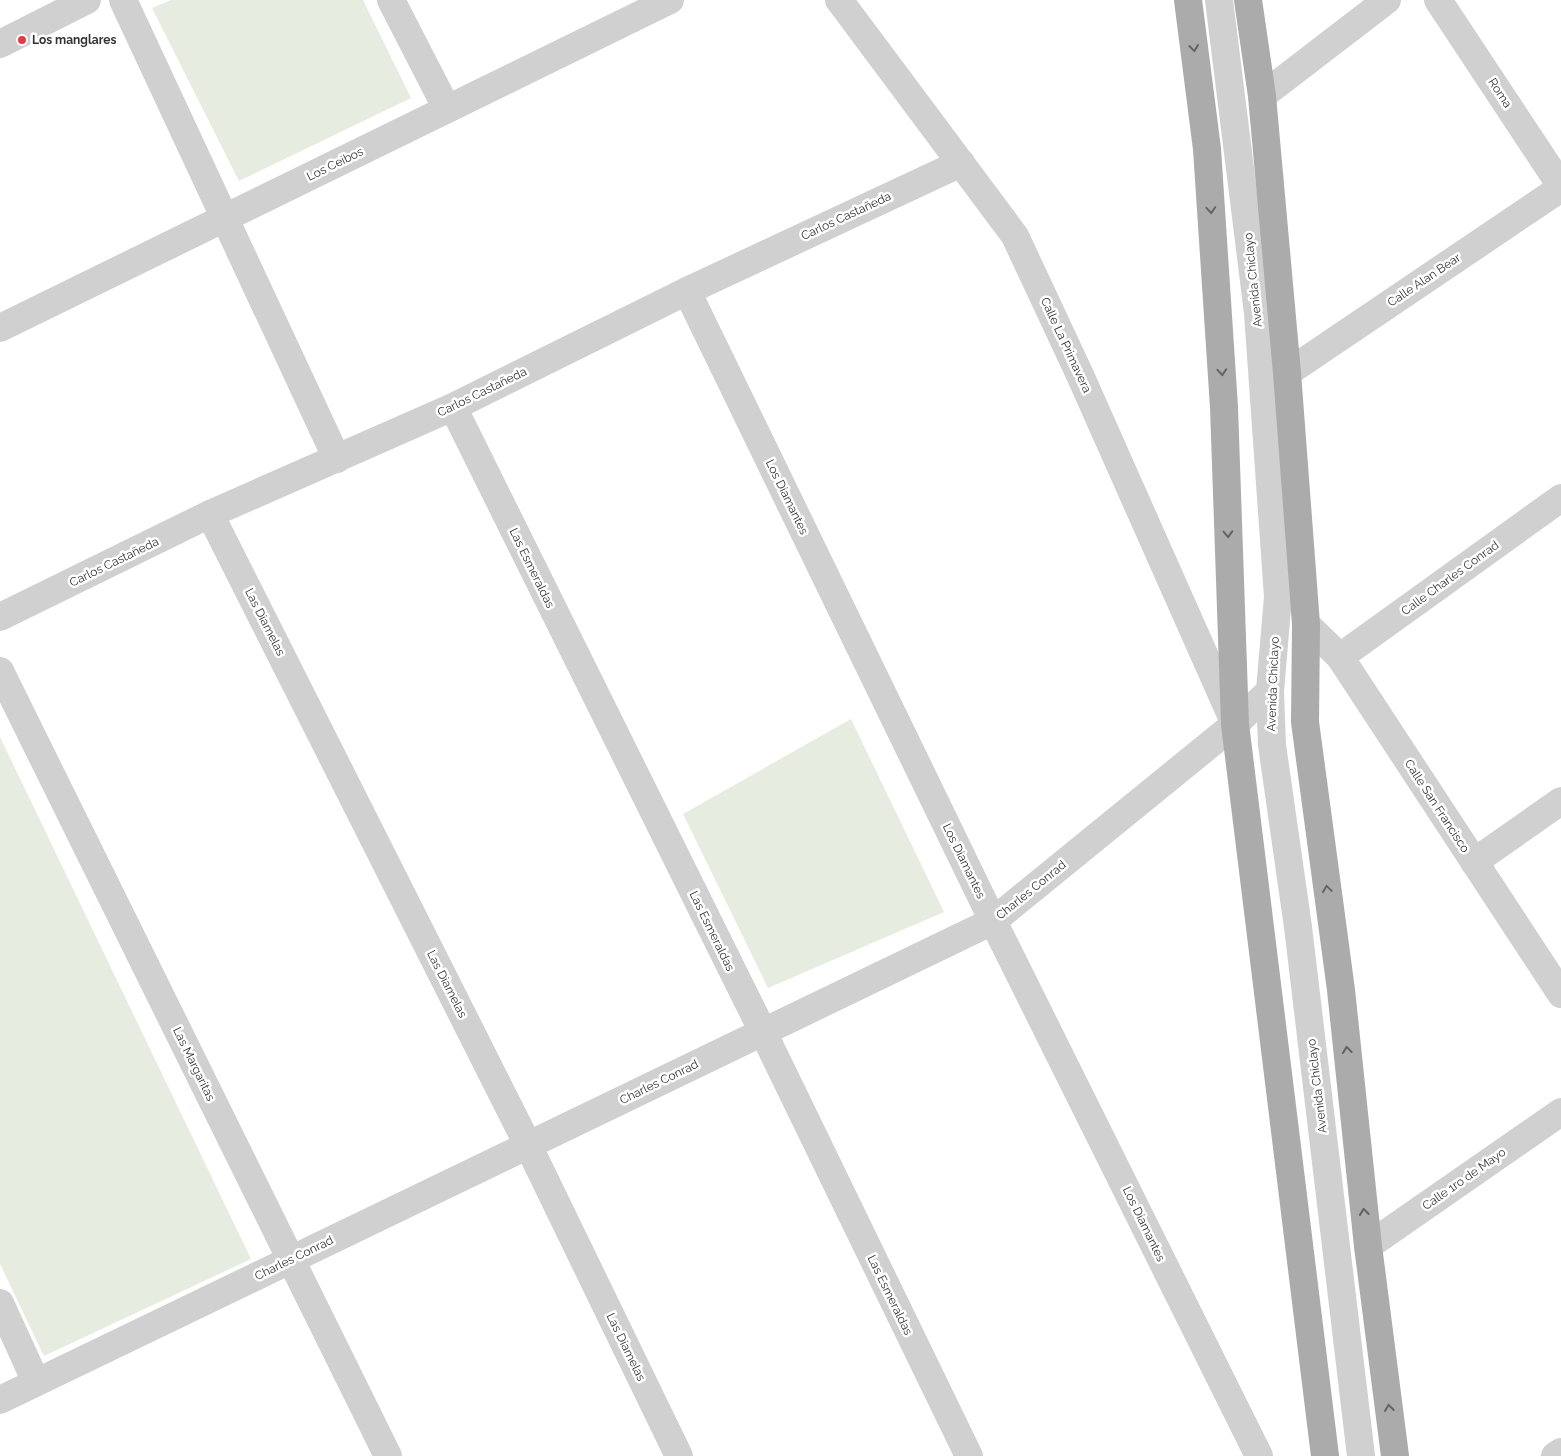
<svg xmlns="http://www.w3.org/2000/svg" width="1561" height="1456" viewBox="0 0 1561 1456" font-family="Raleway,sans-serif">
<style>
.green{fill:#e6ecdf}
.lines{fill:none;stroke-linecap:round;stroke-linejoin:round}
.minor{stroke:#d0d0d0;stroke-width:28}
.tertiary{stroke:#d0d0d0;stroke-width:28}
.primary{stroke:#ababab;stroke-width:28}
.oneway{stroke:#636363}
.poi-dot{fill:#e63946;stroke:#fff;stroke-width:2}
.labels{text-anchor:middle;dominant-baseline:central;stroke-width:5;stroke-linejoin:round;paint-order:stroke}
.poi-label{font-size:12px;font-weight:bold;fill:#333;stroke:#fff;text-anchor:start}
.street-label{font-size:12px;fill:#333;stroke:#fff}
</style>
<rect width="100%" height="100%" fill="#fff"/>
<!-- green -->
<g class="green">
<path d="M171,0H363L411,98L239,181L152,8Z"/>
<path d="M851,719L944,912L768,988L683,814Z"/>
<path d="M0,737L251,1259L44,1356L0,1264Z"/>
</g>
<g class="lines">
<!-- minor -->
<g class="minor">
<path d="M123,0L337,459"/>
<path d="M391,0L447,109"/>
<path d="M839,0L1015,236L1080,375L1235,724"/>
<path d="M1438,0L1561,186"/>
<path d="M0,44L87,0"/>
<path d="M1262,96L1387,0"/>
<path d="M687,291L993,921L1259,1456"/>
<path d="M0,328L670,0"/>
<path d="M1287,373L1561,188"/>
<path d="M453,407L763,1032L969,1456"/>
<path d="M210,514L528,1145L679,1456"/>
<path d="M0,617L210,514L453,407L687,291L961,163"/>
<path d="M1306,624L1340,657L1561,994"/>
<path d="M1340,657L1561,498"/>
<path d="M0,671L388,1456"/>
<path d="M1474,862L1561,801"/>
<path d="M1368,1246L1561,1112"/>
<path d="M0,1303L36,1382"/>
</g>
<!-- tertiary -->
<g class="tertiary">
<path d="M1219,0L1258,313L1278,597L1270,691L1272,745L1298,927L1361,1456"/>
<path d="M0,1400L993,921L1235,724L1270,691"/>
<path d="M1555,1456L1561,1452"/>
</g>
<!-- primary -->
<g class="primary">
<path d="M1188,0L1207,149L1224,407L1235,724L1325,1456"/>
<path d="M1248,0L1262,96L1287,373L1306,624L1305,722L1341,990L1368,1246L1395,1456"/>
</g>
</g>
<!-- one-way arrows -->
<defs><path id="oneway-chevron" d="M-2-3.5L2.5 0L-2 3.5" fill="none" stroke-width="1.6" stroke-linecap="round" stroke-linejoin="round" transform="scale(1.25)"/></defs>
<g class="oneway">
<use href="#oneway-chevron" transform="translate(1194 48) rotate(83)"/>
<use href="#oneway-chevron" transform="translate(1211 210) rotate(86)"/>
<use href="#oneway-chevron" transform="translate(1222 372) rotate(86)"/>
<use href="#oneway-chevron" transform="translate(1228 534) rotate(88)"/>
<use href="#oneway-chevron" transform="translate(1327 889) rotate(-98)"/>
<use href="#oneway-chevron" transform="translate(1347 1050) rotate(-96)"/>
<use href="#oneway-chevron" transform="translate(1364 1212) rotate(-96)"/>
<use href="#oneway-chevron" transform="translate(1389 1408) rotate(-97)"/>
</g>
<!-- markers -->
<circle class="poi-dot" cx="22" cy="40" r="5"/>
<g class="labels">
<!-- poi labels -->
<g class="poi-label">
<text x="32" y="40">Los manglares</text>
</g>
<!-- street labels -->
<g class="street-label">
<text transform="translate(1500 93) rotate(57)">Roma</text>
<text transform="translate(335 164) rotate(-26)">Los Ceibos</text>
<text transform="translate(846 216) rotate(-25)">Carlos Castañeda</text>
<text transform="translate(1253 280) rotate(-96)">Avenida Chiclayo</text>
<text transform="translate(1424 280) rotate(-34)">Calle Alan Bear</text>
<text transform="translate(1066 345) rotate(65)">Calle La Primavera</text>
<text transform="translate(482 392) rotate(-26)">Carlos Castañeda</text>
<text transform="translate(787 497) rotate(64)">Los Diamantes</text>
<text transform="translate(114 562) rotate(-26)">Carlos Castañeda</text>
<text transform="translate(532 568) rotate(64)">Las Esmeraldas</text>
<text transform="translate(1450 578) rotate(-36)">Calle Charles Conrad</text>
<text transform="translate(265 622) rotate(63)">Las Diamelas</text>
<text transform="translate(1273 684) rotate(-88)">Avenida Chiclayo</text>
<text transform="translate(1437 806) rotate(57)">Calle San Francisco</text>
<text transform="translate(964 861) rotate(64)">Los Diamantes</text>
<text transform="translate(1031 890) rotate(-39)">Charles Conrad</text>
<text transform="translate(712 931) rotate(64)">Las Esmeraldas</text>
<text transform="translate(447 984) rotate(63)">Las Diamelas</text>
<text transform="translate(194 1064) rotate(64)">Las Margaritas</text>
<text transform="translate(659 1082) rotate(-26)">Charles Conrad</text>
<text transform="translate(1317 1086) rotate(-97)">Avenida Chiclayo</text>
<text transform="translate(1464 1179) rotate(-35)">Calle 1ro de Mayo</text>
<text transform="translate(1144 1224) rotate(64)">Los Diamantes</text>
<text transform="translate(294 1258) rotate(-26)">Charles Conrad</text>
<text transform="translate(890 1295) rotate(64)">Las Esmeraldas</text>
<text transform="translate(626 1347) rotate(64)">Las Diamelas</text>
</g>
</g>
</svg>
